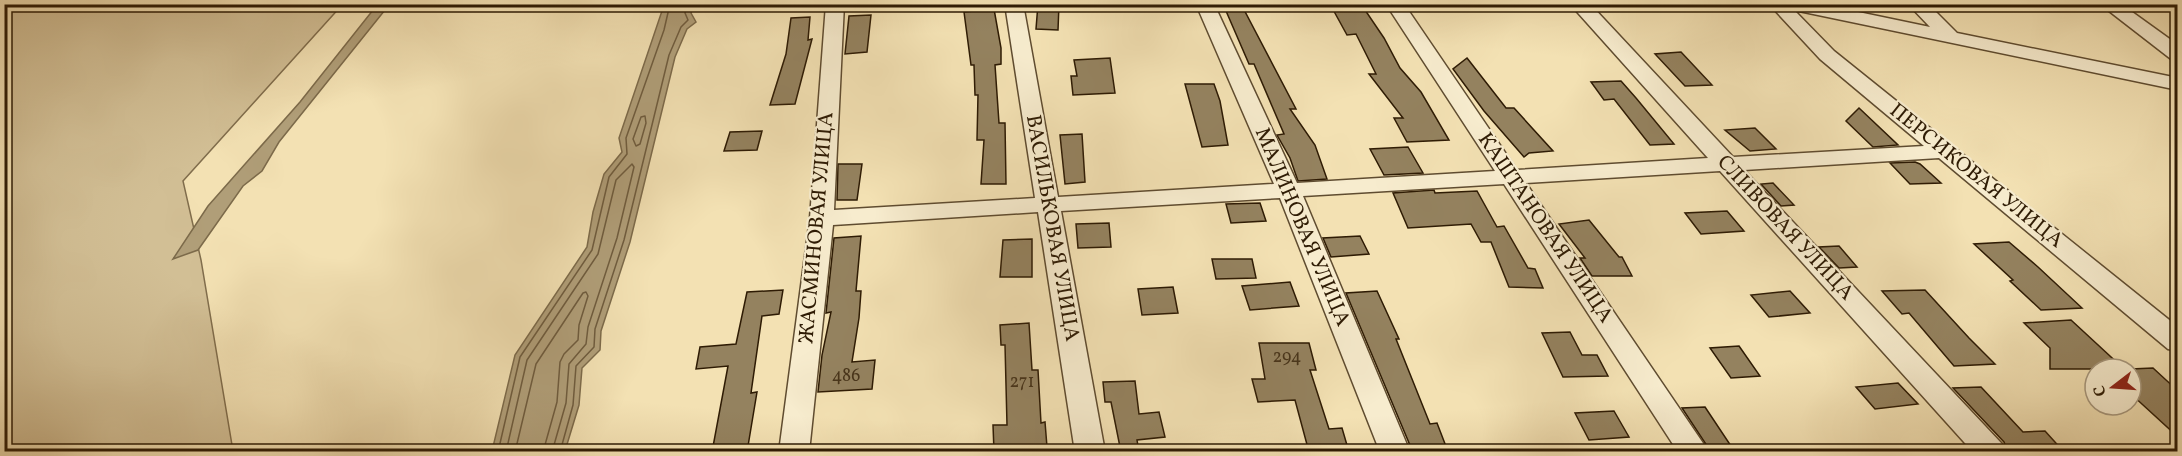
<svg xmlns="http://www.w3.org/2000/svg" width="2182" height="456" viewBox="0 0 2182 456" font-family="Vollkorn,serif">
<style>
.green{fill:#d2bf95;stroke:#806d4c;stroke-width:1.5}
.water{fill:#b09e78;stroke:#7c6a4a;stroke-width:1.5}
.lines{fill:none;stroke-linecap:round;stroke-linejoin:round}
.shore{stroke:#6f5c3e;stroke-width:1.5}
.building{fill:#94825f;stroke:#2e1b04;stroke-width:1.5}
.minor-casing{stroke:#5f4c30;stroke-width:3}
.minor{fill:#f7ecce;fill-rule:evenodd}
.labels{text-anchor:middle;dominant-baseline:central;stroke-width:4.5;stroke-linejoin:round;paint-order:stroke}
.number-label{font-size:18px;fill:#48351b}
.street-label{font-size:21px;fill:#2e1b04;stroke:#f7ecce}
</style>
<rect width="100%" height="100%" fill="#f3e1b3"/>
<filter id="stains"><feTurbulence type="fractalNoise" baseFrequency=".00333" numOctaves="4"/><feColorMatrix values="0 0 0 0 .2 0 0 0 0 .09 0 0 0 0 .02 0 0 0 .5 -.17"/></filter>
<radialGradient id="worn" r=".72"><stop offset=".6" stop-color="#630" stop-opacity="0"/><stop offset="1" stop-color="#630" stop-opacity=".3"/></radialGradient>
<!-- green -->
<path class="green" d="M4,5H342L183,181L201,260L233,451H5Z"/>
<!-- water -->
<g class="water">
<path d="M377,5H389L279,142L262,171L243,186L198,250L173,259L208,206L300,102Z"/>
<path d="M664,5H694L691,13L696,22L687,29L675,57L630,242L601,331L600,350L582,368L579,405L565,451H492L515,355L587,247L593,212L604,174L622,152L619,138Z"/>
</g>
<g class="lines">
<!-- shore -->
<g class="shore">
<path d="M645,116L646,123L640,144L636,146L633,139L641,117Z"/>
<path d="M498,452L520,357L592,250L609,177L627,154L626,138L664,30L670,4"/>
<path d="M506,452L527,360L598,254L616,180L632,164L634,167L617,238L588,327L586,344L569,364L566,403L552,452"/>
<path d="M515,452L536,364L583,293L586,292L588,296L579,325L578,340L564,354L560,362L557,402L543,452"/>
<path d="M560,452L573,405L576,366L594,347L595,329L624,240L669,55L681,27L688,20L685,13L687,4"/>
</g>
</g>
<!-- building -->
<g class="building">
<path d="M1038,4H1059L1058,30L1036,29Z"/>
<path d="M1223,4H1241L1296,109H1290L1315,145L1327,179L1298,181L1290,158L1277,135L1284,134L1254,64H1249Z"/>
<path d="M1330,4H1361L1384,38L1400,68L1421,92L1449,140L1407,142L1394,118H1403L1369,74H1376L1356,34L1347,35Z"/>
<path d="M994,9L1001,48V64L995,65L999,123H1005L1006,184H981L984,140H977L978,95H975L974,65H971L964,12Z"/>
<path d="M871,15L867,52L845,54L849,16Z"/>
<path d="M810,17L808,40L812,39L795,104L770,105L786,54L791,18Z"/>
<path d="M1681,52L1712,85L1685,86L1655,54Z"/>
<path d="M1110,58L1115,93L1073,95L1071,76H1077L1074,60Z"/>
<path d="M1467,58L1506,108H1514L1553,151L1529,153L1524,157L1484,111L1453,69Z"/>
<path d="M1621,81L1636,98L1674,144L1650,145L1614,99L1604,100L1591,82Z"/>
<path d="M1185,84H1214L1220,101L1228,145L1202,147Z"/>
<path d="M1859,108L1898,145L1873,147L1846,121Z"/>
<path d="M1755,128L1776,149L1750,151L1725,130Z"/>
<path d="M762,131L757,150L724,151L730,132Z"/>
<path d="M1082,134L1085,182L1065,184L1060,135Z"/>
<path d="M1408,147L1423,173L1384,175L1370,149Z"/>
<path d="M1915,162L1920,164L1941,183L1910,184L1890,163Z"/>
<path d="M838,164H862L857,200H837Z"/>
<path d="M1773,183L1794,205L1781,206L1761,184Z"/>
<path d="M1434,190L1435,193L1477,191L1497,227L1504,226L1528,268L1535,269L1543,288L1509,287L1491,242H1481L1471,224L1408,228L1393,193Z"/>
<path d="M1260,203L1266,221L1231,223L1226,204Z"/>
<path d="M1727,211L1744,231L1701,234L1685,213Z"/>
<path d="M1589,220L1619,257H1622L1632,276H1592L1580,258H1585L1559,224Z"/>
<path d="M1109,223L1111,247L1078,248L1076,224Z"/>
<path d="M861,236L856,291H861L859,318L852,362L875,360L872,389L818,392L822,355L831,312L826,313L834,238Z"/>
<path d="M1360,236L1369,254L1331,257L1323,238Z"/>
<path d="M1032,239V277H1000L1003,240Z"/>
<path d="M2009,242L2038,267L2082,308L2041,310L2010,281L2013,280L1974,244Z"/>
<path d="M1839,246L1857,267L1839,268L1819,247Z"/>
<path d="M1212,259H1252L1256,278L1216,279Z"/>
<path d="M1290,282L1299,306L1250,310L1242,286Z"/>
<path d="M1173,287L1178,313L1142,315L1138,289Z"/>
<path d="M783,290L779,314L762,316L751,393L757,392L747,452H712L728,366L696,369L700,347L736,344L747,292Z"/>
<path d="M1925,290L1969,338L1995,364L1954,366L1909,313L1902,314L1882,291Z"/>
<path d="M1377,291L1399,339H1396L1430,424L1437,423L1447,449L1412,450L1346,293Z"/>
<path d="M1790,291L1810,313L1769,317L1751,295Z"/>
<path d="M2071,320L2124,369H2050V348L2024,323Z"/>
<path d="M1029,323L1032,370H1038L1041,423L1045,422L1047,447L994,451L993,425H1007L1005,345H1001L1000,325Z"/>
<path d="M1570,332L1582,355H1597L1608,376L1563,377L1542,333Z"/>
<path d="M1259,343H1309L1316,370H1310L1329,429L1342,428L1349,452H1309L1295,400L1258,402L1252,379H1265Z"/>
<path d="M1739,346L1760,376L1731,378L1710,348Z"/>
<path d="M2153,368L2178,391V437L2131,394V369Z"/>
<path d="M1135,381L1139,414L1159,412L1165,437L1137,440L1139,452H1121L1111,402H1105L1103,382Z"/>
<path d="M1898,383L1918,404L1875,409L1856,387Z"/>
<path d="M1981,387L2023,432L2045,431L2064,452H2008L2004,442L1953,388Z"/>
<path d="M1705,407L1735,452H1711L1682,408Z"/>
<path d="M1614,411L1629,437L1589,440L1575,413Z"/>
</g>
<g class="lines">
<!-- minor casing -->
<g class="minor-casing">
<g id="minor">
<path d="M826,4H844L834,210L1035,198L1005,4H1023L1058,197L1274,184L1196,4H1214L1297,183L1495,171L1386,4H1404L1517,170L1708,158L1570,4H1590L1733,157L1924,146L1820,59L1769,4H1820L1930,27L1908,4H1928L1957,33L2178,78V90L1794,10L1834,51L2178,327V351L2168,349L1939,158L1744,170L2002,444L2006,452H1973L1720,171L1526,183L1709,452H1678L1504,184L1303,196L1410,452H1380L1280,198L1061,211L1105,452H1075L1038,212L833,225L809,452H779L810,218Z"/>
<path d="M2100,4H2121L2178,45V61L2171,59Z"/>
</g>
</g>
<!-- minor -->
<use href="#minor" class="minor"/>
</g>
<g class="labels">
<!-- number labels -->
<g class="number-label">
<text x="1287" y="357">294</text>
<text x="846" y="376">486</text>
<text x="1022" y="382">271</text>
</g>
<!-- street labels -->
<g class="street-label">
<text transform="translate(1976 176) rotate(39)">ПЕРСИКОВАЯ УЛИЦА</text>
<text transform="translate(1302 227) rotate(67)">МАЛИНОВАЯ УЛИЦА</text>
<text transform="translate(817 228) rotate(-85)">ЖАСМИНОВАЯ УЛИЦА</text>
<text transform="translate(1052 228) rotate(80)">ВАСИЛЬКОВАЯ УЛИЦА</text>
<text transform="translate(1545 228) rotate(56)">КАШТАНОВАЯ УЛИЦА</text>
<text transform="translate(1785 228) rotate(47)">СЛИВОВАЯ УЛИЦА</text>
</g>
</g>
<!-- margin -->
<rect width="2182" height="456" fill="none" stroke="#f3e1b3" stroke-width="24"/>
<rect x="6" y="6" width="2170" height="444" fill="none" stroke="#2e1b04" stroke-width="3"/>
<rect x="12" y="12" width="2158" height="432" fill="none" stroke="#2e1b04" stroke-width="1.5"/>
<!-- north arrow -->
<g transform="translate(2113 387) rotate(253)"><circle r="28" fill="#f7ecce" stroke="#a7987d" stroke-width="1.5"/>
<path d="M0-4.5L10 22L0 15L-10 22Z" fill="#8f2418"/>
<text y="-9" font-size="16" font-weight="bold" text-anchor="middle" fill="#2e1b04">С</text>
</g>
<rect width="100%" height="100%" filter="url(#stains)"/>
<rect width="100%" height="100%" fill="url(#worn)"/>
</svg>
